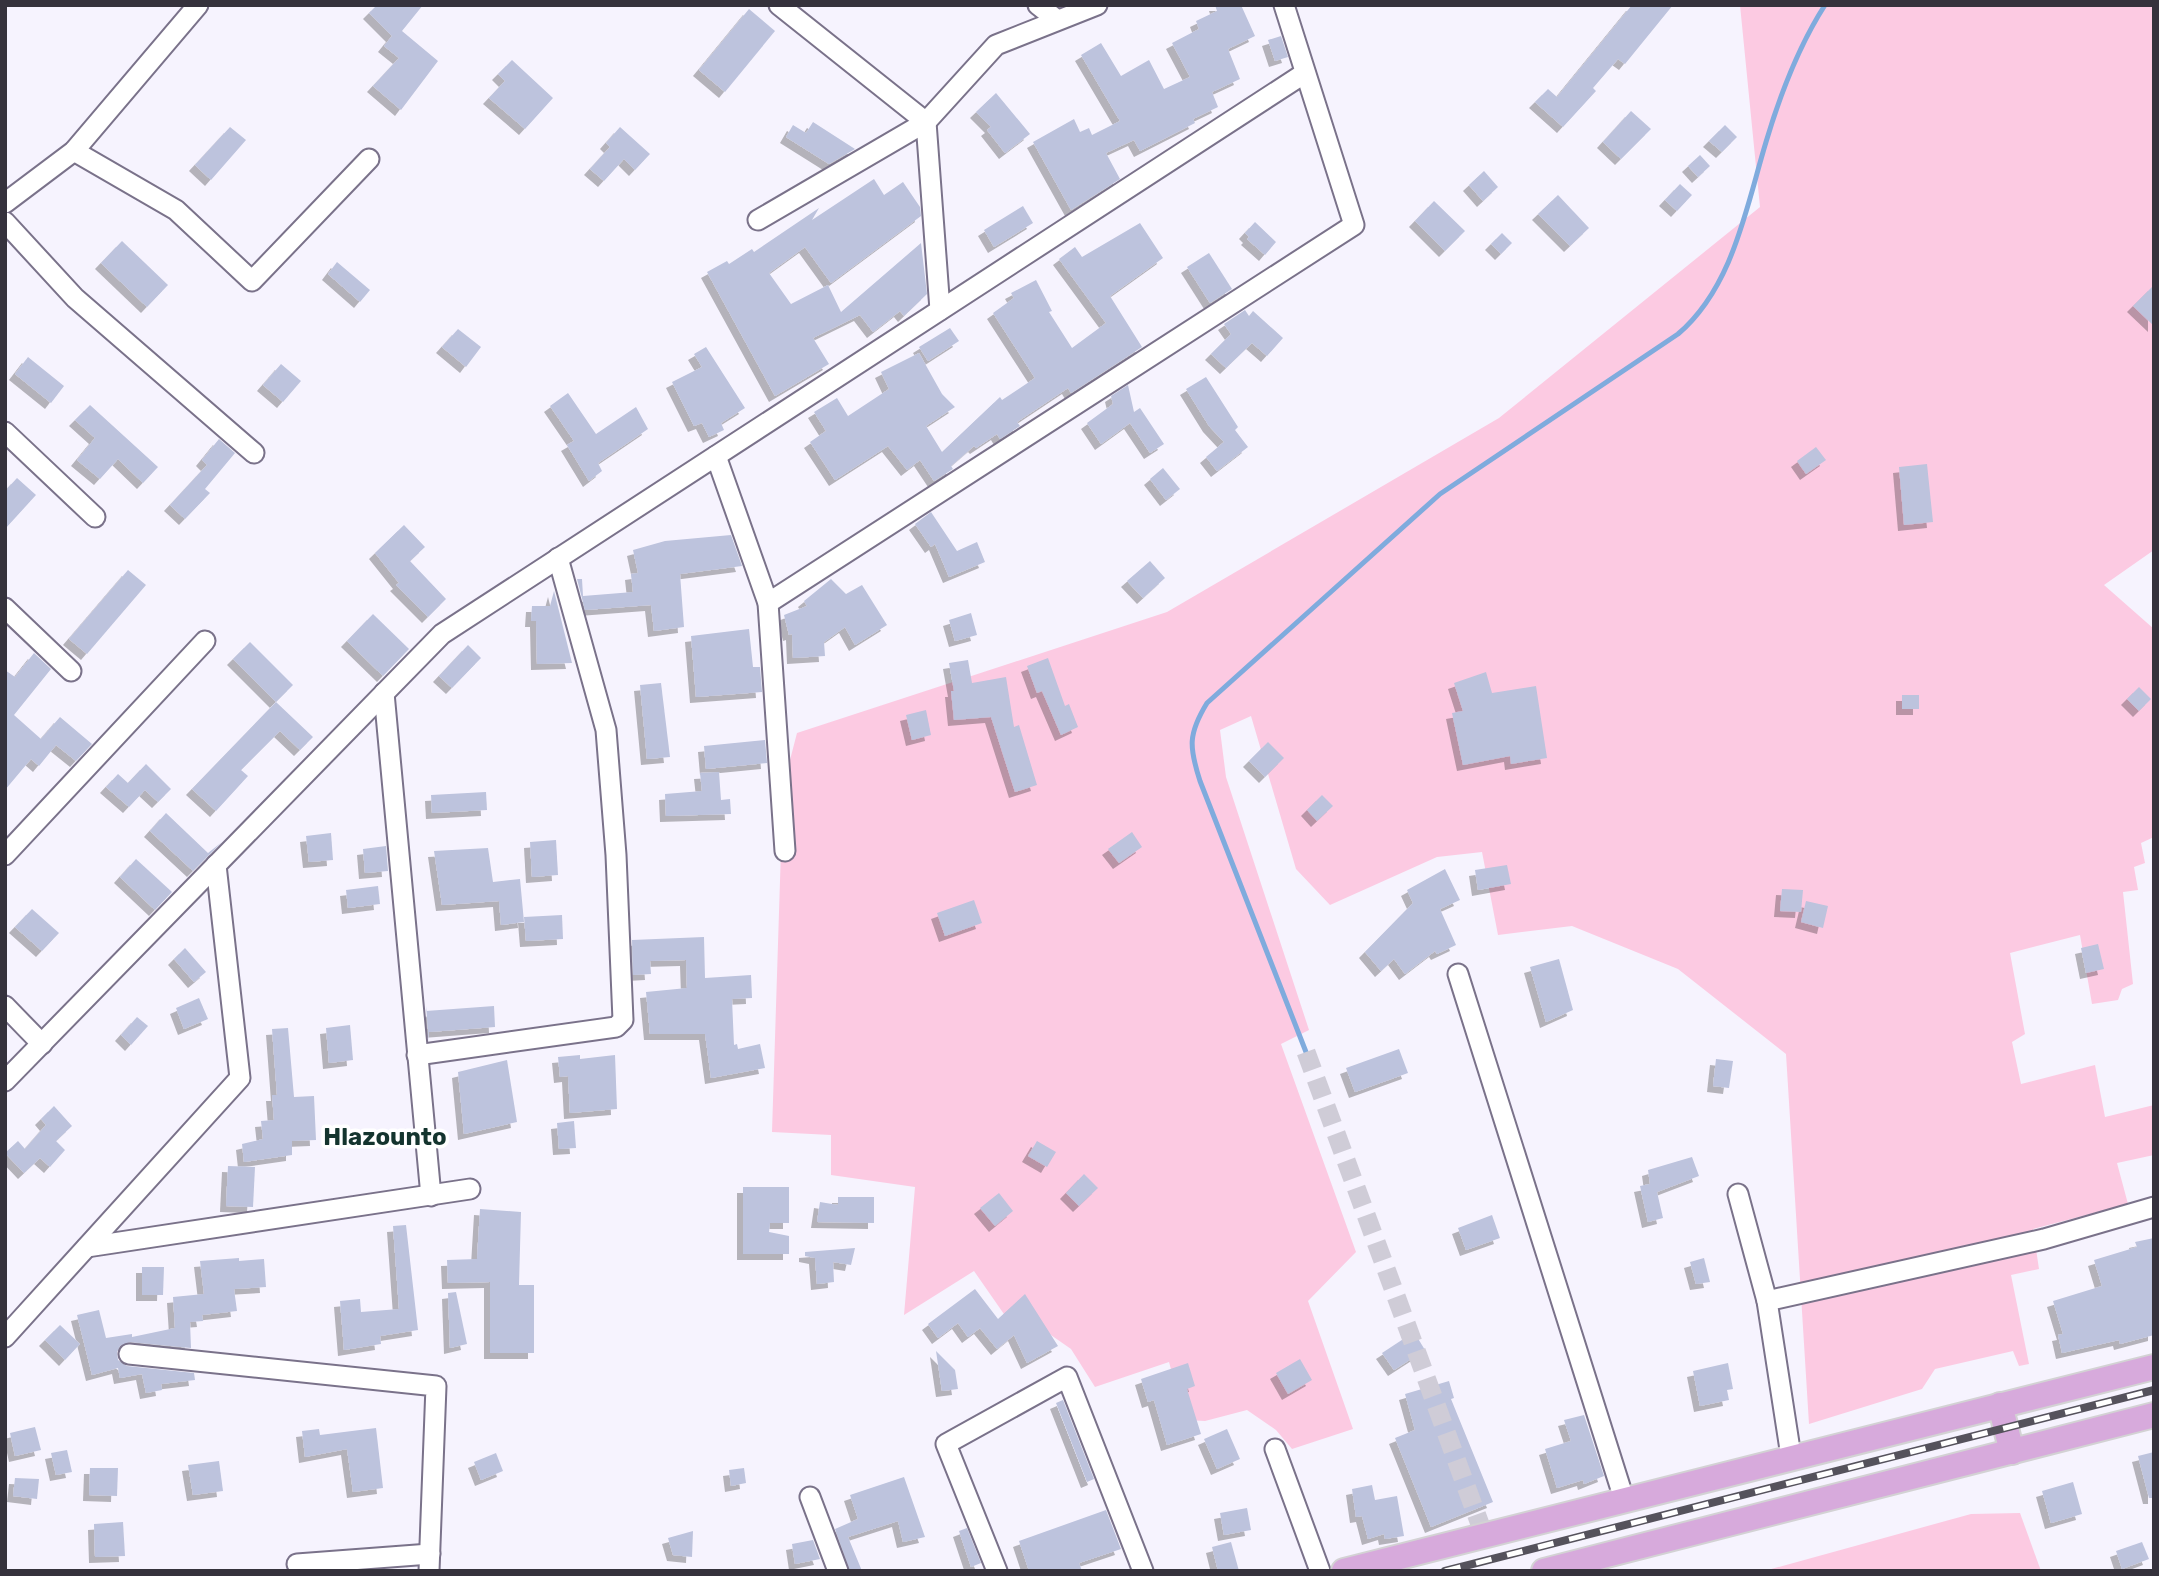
<svg xmlns="http://www.w3.org/2000/svg" width="2159" height="1576" viewBox="0 0 2159 1576" font-family="Rubik,sans-serif">
<style>
.green{fill:#fccae2}
.lines{fill:none;stroke-linecap:round;stroke-linejoin:round}
.stream{stroke:#7fabdd;stroke-width:5}
.building{fill:#bdc3dd;filter:url(#shadow)}
.minor-tunnel{stroke:#cfccd7;stroke-width:19;stroke-dasharray:19 10;stroke-linecap:butt}
.minor-casing{stroke:#7a728a;stroke-width:23}
.major-casing{stroke:#d3d2d4;stroke-width:28}
.minor{stroke:#fff;stroke-width:19}
.major{stroke:#d7aadc;stroke-width:24}
.rail-casing{stroke:#55525c;stroke-width:8}
.rail{stroke:#fff;stroke-width:5;stroke-dasharray:16;stroke-linecap:butt}
.labels{text-anchor:middle;dominant-baseline:central;stroke-width:7;stroke-linejoin:round;paint-order:stroke}
.neighbourhood-label{font-size:24px;font-weight:bold;fill:#14342e;stroke:#fff}
</style>
<defs>
<filter id="shadow"><feDropShadow dx="-6" dy="6" stdDeviation="0" flood-color="#0004"/></filter>
</defs>
<rect width="100%" height="100%" fill="#f6f3fe"/>
<!-- green -->
<g class="green">
<path d="M1740,5H2154V550L2104,585L2154,629V837L2141,843L2145,863L2134,867L2138,890L2123,892L2133,984L2122,989L2118,1000L2092,1004L2080,935L2010,953L2025,1034L2012,1042L2021,1084L2095,1065L2105,1117L2154,1105V1155L2117,1163L2128,1204L2033,1229L2039,1269L2011,1275L2029,1364L2019,1366L2013,1351L1935,1369L1922,1389L1809,1424L1786,1054L1678,969L1572,926L1498,935L1482,852L1437,857L1330,905L1296,869L1251,716L1220,730L1226,777L1309,1030L1281,1044L1356,1252L1308,1301L1353,1429L1292,1449L1276,1430L1247,1410L1205,1421L1185,1420L1169,1362L1095,1387L1071,1349L1048,1333L1024,1343L974,1271L904,1315L915,1187L831,1175V1135L772,1132L783,787L797,733L1167,612L1499,418L1760,207Z"/>
<path d="M2020,1513L2041,1571H1764L1971,1514Z"/>
</g>
<g class="lines">
<!-- stream -->
<path class="stream" d="M1306,1052L1200,781C1189,747 1188,734 1207,703L1440,494L1678,334C1733,287 1746,208 1766,142C1780,95 1798,47 1825,5"/>
</g>
<!-- building -->
<g class="building">
<path d="M377,5H423L402,31L438,61L401,110L373,86L399,58L384,46L392,36L369,13Z"/>
<path d="M1215,5H1241L1255,36L1228,49L1240,79L1212,92L1218,107L1193,119L1195,123L1140,151L1134,140L1106,153L1120,179L1071,210L1033,142L1074,119L1080,132L1089,128L1092,135L1120,121L1081,55L1101,43L1121,76L1149,60L1164,89L1190,77L1172,43L1199,29L1196,21L1217,11Z"/>
<path d="M1632,5H1673L1625,64L1618,59L1593,88L1596,91L1563,127L1535,102L1548,89L1557,97Z"/>
<path d="M749,9L775,31L725,92L699,70Z"/>
<path d="M1281,36L1288,57L1275,61L1268,40Z"/>
<path d="M512,60L553,98L525,129L489,98L505,81L498,74Z"/>
<path d="M996,93L1030,134L1005,153L987,130L991,127L976,112Z"/>
<path d="M1631,111L1651,129L1621,159L1603,142Z"/>
<path d="M813,122L855,149L829,164L786,137L793,125L806,133Z"/>
<path d="M1725,125L1737,137L1722,152L1709,141Z"/>
<path d="M230,127L246,140L211,180L195,165Z"/>
<path d="M620,127L650,154L635,170L624,159L604,181L590,169L610,147L606,143Z"/>
<path d="M1700,155L1710,166L1698,177L1688,166Z"/>
<path d="M1484,171L1498,187L1483,201L1469,185Z"/>
<path d="M874,179L884,195L903,182L920,207L921,216L831,283L805,247L769,273L791,304L828,285L841,312L921,243L927,294L904,316L900,311L873,332L860,315L813,338L829,364L775,396L707,272L727,261L729,264L752,249L754,252L819,208L812,220Z"/>
<path d="M1680,184L1692,195L1677,211L1665,200Z"/>
<path d="M1558,195L1589,228L1570,246L1538,214Z"/>
<path d="M1434,201L1465,231L1445,251L1415,221Z"/>
<path d="M1023,206L1033,223L994,247L984,230Z"/>
<path d="M1255,222L1276,242L1265,255L1247,239L1249,237L1245,233Z"/>
<path d="M1140,223L1163,258L1110,296L1142,347L1071,393L1068,388L1017,422L1020,426L1000,439L997,434L976,448L974,446L951,466L953,469L934,481L920,460L907,470L888,446L835,480L810,442L826,431L814,412L837,398L848,416L889,389L881,372L919,353L942,394L955,407L926,426L942,452L1000,397L1002,400L1035,378L993,313L1014,298L1011,293L1036,280L1052,311L1049,312L1072,348L1106,323L1059,259L1075,247L1082,257Z"/>
<path d="M1502,233L1512,243L1501,254L1491,244Z"/>
<path d="M122,241L168,285L147,307L101,263Z"/>
<path d="M1209,253L1232,289L1210,303L1187,267Z"/>
<path d="M337,262L370,290L360,302L328,274Z"/>
<path d="M2154,285V326L2133,306Z"/>
<path d="M1245,310L1249,316L1253,311L1283,338L1267,356L1252,343L1226,368L1211,354L1231,334L1224,324Z"/>
<path d="M950,328L959,341L928,361L919,347Z"/>
<path d="M458,329L481,347L466,367L442,347Z"/>
<path d="M706,347L745,408L721,423L724,430L709,437L702,423L694,426L672,382L702,367L694,354Z"/>
<path d="M28,357L64,386L51,403L15,374Z"/>
<path d="M281,364L301,381L283,402L263,385Z"/>
<path d="M1206,377L1238,427L1235,430L1248,447L1217,471L1206,457L1224,442L1209,426L1186,389Z"/>
<path d="M1128,385L1134,412L1140,408L1164,444L1150,453L1130,423L1101,444L1087,423L1113,404L1111,396Z"/>
<path d="M568,393L596,434L636,407L648,429L598,463L602,471L589,481L567,445L574,441L550,406Z"/>
<path d="M90,405L158,467L143,483L118,459L100,479L77,460L95,438L75,420Z"/>
<path d="M219,439L235,453L205,489L210,493L185,519L170,505L207,465L202,460Z"/>
<path d="M1816,447L1826,460L1806,474L1797,461Z"/>
<path d="M1927,464L1933,522L1904,525L1899,467Z"/>
<path d="M1163,468L1180,489L1166,500L1150,479Z"/>
<path d="M17,478L36,495L5,529V491Z"/>
<path d="M931,512L957,551L977,542L985,562L949,577L935,544L931,547L915,524Z"/>
<path d="M404,525L425,547L410,561L446,599L428,617L396,585L399,583L375,553Z"/>
<path d="M731,535L742,566L680,574L684,627L654,631L651,605L585,610L577,579H582L583,596L633,592L631,574L638,573L633,550L665,541Z"/>
<path d="M1150,561L1165,578L1143,598L1127,581Z"/>
<path d="M128,570L146,585L87,654L69,639Z"/>
<path d="M831,579L846,594L862,585L887,625L855,645L845,627L824,642L825,656L793,658L792,634L789,635L784,615L807,606L804,601Z"/>
<path d="M554,591L572,663L537,664L536,621H531L532,606H550Z"/>
<path d="M971,613L977,635L955,641L949,620Z"/>
<path d="M373,614L409,649L383,676L347,641Z"/>
<path d="M749,629L753,667H760L762,692L696,697L691,636Z"/>
<path d="M250,642L293,685L276,702L233,659Z"/>
<path d="M468,645L481,658L452,688L439,676Z"/>
<path d="M34,653L51,669L14,715L41,739L60,717L92,744L76,761L56,745L39,766L31,759L5,790V670L15,677Z"/>
<path d="M1048,658L1065,706L1069,704L1078,727L1061,735L1042,691L1037,693L1027,666Z"/>
<path d="M968,660L972,683L1006,677L1014,727L1019,725L1037,785L1015,792L991,717L954,720L951,691H954L949,663Z"/>
<path d="M1486,672L1492,693L1536,686L1547,758L1511,764L1510,756L1463,765L1452,713L1463,711L1454,683Z"/>
<path d="M661,683L670,757L647,759L640,685Z"/>
<path d="M2139,687L2151,699L2139,711L2127,699Z"/>
<rect x="1902" y="695" width="17" height="14"/>
<path d="M276,702L313,737L300,750L280,731L241,770L248,776L216,811L192,789Z"/>
<path d="M926,710L931,735L912,740L906,715Z"/>
<path d="M765,740L767,763L706,769L704,746Z"/>
<path d="M1268,742L1284,758L1265,777L1249,761Z"/>
<path d="M146,764L171,789L158,802L145,790L129,807L106,787L118,774L128,783Z"/>
<path d="M719,772L721,800L730,799L731,814L666,816L665,794L702,791L700,773Z"/>
<path d="M486,792L487,810L432,813L431,795Z"/>
<path d="M1322,795L1333,806L1317,821L1307,810Z"/>
<path d="M166,813L208,853L222,842L193,871L150,831Z"/>
<path d="M1132,832L1142,847L1119,863L1108,849Z"/>
<path d="M331,833L333,860L309,862L306,836Z"/>
<path d="M556,840L558,875L532,877L530,842Z"/>
<path d="M386,846L388,871L365,873L363,849Z"/>
<path d="M488,848L493,882L520,879L524,922L501,925L499,901L442,905L434,851Z"/>
<path d="M136,859L172,892L155,910L120,877Z"/>
<path d="M1507,865L1511,884L1478,890L1475,870Z"/>
<path d="M1445,869L1460,900L1440,909L1456,945L1437,954L1435,951L1405,974L1394,959L1381,971L1365,952L1413,903L1407,890Z"/>
<path d="M378,886L380,904L348,908L346,890Z"/>
<path d="M1782,889L1803,890L1801,912L1780,911Z"/>
<path d="M974,900L982,923L945,936L937,913Z"/>
<path d="M1806,901L1828,906L1823,928L1801,922Z"/>
<path d="M32,909L59,933L42,951L15,927Z"/>
<path d="M562,915L563,939L526,941L524,917Z"/>
<path d="M704,937L705,978L751,975L752,998L732,999L734,1045L737,1044L738,1049L760,1044L765,1068L711,1078L705,1034H650L646,992L687,988L686,960L650,961L651,974L633,975L632,940Z"/>
<path d="M2098,944L2104,969L2086,973L2081,948Z"/>
<path d="M185,948L206,972L194,982L174,959Z"/>
<path d="M1559,959L1573,1010L1546,1022L1530,967Z"/>
<path d="M199,998L208,1019L184,1029L176,1008Z"/>
<path d="M426,1006V1011L494,1006L495,1027L429,1032V1041Z"/>
<path d="M137,1017L148,1026L131,1045L121,1035Z"/>
<path d="M350,1025L353,1060L329,1063L326,1028Z"/>
<path d="M288,1028L294,1097L314,1096L316,1140L292,1141V1155L244,1162L242,1144L263,1139L261,1121L274,1120L272,1095H277L272,1029Z"/>
<path d="M1399,1049L1408,1073L1355,1092L1346,1068Z"/>
<path d="M580,1055V1059L615,1055L617,1109L570,1113L568,1076L560,1077L558,1057Z"/>
<path d="M1716,1059L1733,1061L1729,1088L1713,1086Z"/>
<path d="M507,1060L517,1122L464,1134L458,1072Z"/>
<path d="M54,1106L72,1126L56,1141L65,1150L50,1167L40,1158L24,1173L5,1153L18,1141L25,1149L46,1125L41,1119Z"/>
<path d="M574,1121L576,1148L559,1149L557,1123Z"/>
<path d="M1037,1141L1056,1152L1047,1167L1028,1156Z"/>
<path d="M1692,1157L1699,1176L1657,1192L1663,1218L1648,1222L1640,1186L1650,1184L1648,1170Z"/>
<path d="M228,1166L255,1167L253,1207L226,1206Z"/>
<path d="M1084,1174L1098,1188L1079,1206L1066,1193Z"/>
<path d="M743,1187H789V1223H770L769,1232L789,1236V1254H743Z"/>
<path d="M999,1193L1013,1211L995,1226L980,1208Z"/>
<path d="M838,1197H874V1223L817,1222L820,1202L838,1205Z"/>
<path d="M480,1209L521,1212L519,1285H534V1353H490V1282L448,1283L447,1260L477,1259Z"/>
<path d="M1492,1215L1500,1238L1466,1250L1458,1228Z"/>
<path d="M406,1225L418,1330L380,1336L381,1344L344,1350L340,1301L360,1299L361,1312L399,1309L393,1226Z"/>
<path d="M2154,1238V1335L2120,1344L2119,1340L2062,1353L2058,1335L2063,1334L2053,1301L2102,1286L2094,1260L2137,1247L2135,1242Z"/>
<path d="M855,1248L851,1265L833,1262L834,1282L817,1284L815,1258L805,1256V1252Z"/>
<path d="M239,1258V1261L264,1259L266,1287L234,1289L237,1311L202,1315L203,1321L190,1322L191,1348L130,1342L120,1346L117,1352L118,1360L127,1366L194,1373L195,1380L161,1384L162,1390L146,1393L142,1374L120,1378L118,1368L92,1375L77,1315L99,1310L106,1338L132,1334V1337L175,1328L173,1297L204,1294L200,1261Z"/>
<path d="M1704,1258L1710,1282L1696,1284L1690,1262Z"/>
<path d="M142,1267H164L163,1295H142Z"/>
<path d="M975,1289L998,1319L1025,1294L1058,1346L1027,1363L1014,1335L997,1349L980,1328L968,1337L958,1323L938,1338L928,1324Z"/>
<path d="M456,1292L467,1344L450,1348L448,1293Z"/>
<path d="M60,1325L80,1344L65,1360L45,1340Z"/>
<path d="M1414,1332L1425,1350L1394,1370L1382,1353Z"/>
<path d="M936,1351L955,1370L958,1389L942,1391Z"/>
<path d="M1300,1359L1312,1380L1288,1394L1276,1373Z"/>
<path d="M1188,1363L1195,1386L1187,1389L1201,1434L1167,1445L1154,1400L1148,1402L1141,1379Z"/>
<path d="M1728,1363L1733,1389L1727,1390L1729,1400L1700,1406L1693,1371Z"/>
<path d="M1449,1381L1454,1398L1451,1399L1493,1502L1431,1527L1395,1438L1415,1430L1405,1394Z"/>
<path d="M1063,1400L1094,1479L1087,1482L1056,1403Z"/>
<path d="M1584,1415L1604,1476L1584,1484L1583,1480L1557,1488L1545,1449L1571,1441L1564,1420Z"/>
<path d="M35,1427L41,1450L15,1456L10,1433Z"/>
<path d="M376,1428L383,1488L353,1492L347,1449L305,1457L302,1431L319,1429L320,1435Z"/>
<path d="M1227,1429L1240,1459L1217,1469L1204,1439Z"/>
<path d="M67,1450L72,1472L56,1475L51,1453Z"/>
<path d="M2154,1452V1498H2149L2138,1456Z"/>
<path d="M496,1453L503,1471L481,1480L474,1462Z"/>
<path d="M219,1461L223,1491L193,1495L188,1465Z"/>
<path d="M90,1468H118L117,1496L89,1495Z"/>
<path d="M744,1468L746,1483L731,1486L729,1470Z"/>
<path d="M904,1477L925,1537L903,1542L898,1521L848,1537L862,1571H850L835,1529L858,1519L850,1495Z"/>
<path d="M15,1478L39,1479L37,1499L13,1496Z"/>
<path d="M2073,1482L2082,1514L2051,1523L2042,1491Z"/>
<path d="M1372,1485L1375,1500L1397,1496L1404,1536L1385,1539L1384,1534L1368,1539L1362,1516L1356,1517L1352,1489Z"/>
<path d="M1247,1508L1251,1530L1224,1535L1220,1513Z"/>
<path d="M1106,1510L1121,1549L1079,1563L1082,1571H1029L1019,1541Z"/>
<path d="M123,1522L125,1556L95,1557L94,1524Z"/>
<path d="M967,1528L981,1563L971,1567L959,1531Z"/>
<path d="M693,1531L692,1557L673,1555L668,1538Z"/>
<path d="M813,1540L820,1559L795,1564L792,1544Z"/>
<path d="M1231,1542L1239,1571H1218L1212,1547Z"/>
<path d="M2142,1542L2149,1559L2122,1569L2116,1551Z"/>
</g>
<g class="lines">
<!-- minor-tunnel -->
<path class="minor-tunnel" d="M1306,1052L1484,1535"/>
<!-- minor casing -->
<g class="minor-casing">
<g id="minor">
<path d="M779,5L926,122L940,310"/>
<path d="M1038,5L1056,19"/>
<path d="M74,151L176,210L252,281L369,159"/>
<path d="M5,203L74,151L198,5"/>
<path d="M758,220L926,122L996,45L1097,5"/>
<path d="M5,222L75,298L254,453"/>
<path d="M5,432L95,517"/>
<path d="M716,456L768,603L785,851"/>
<path d="M768,603L1354,225L1284,5"/>
<path d="M5,608L71,671"/>
<path d="M384,693L431,1196"/>
<path d="M5,855L205,641"/>
<path d="M1458,974L1624,1499"/>
<path d="M5,1006L42,1044"/>
<path d="M417,1055L616,1027L623,1020L616,855L606,730L558,558"/>
<path d="M5,1081L442,634L1305,73"/>
<path d="M1738,1194L1767,1301L1791,1456"/>
<path d="M87,1247L470,1189"/>
<path d="M1767,1301L2044,1239L2154,1207"/>
<path d="M5,1337L240,1078L216,865"/>
<path d="M129,1354L436,1386L429,1571"/>
<path d="M1275,1449L1320,1571"/>
<path d="M810,1497L838,1571"/>
<path d="M297,1564L430,1554"/>
<path d="M997,1571L946,1444L1067,1377L1143,1571"/>
</g>
</g>
<!-- major casing -->
<g class="major-casing">
<g id="major">
<path d="M2000,1405L2012,1452"/>
<path d="M1344,1571L2154,1367"/>
<path d="M1544,1571L2154,1415"/>
</g>
</g>
<!-- minor -->
<use href="#minor" class="minor"/>
<!-- major -->
<use href="#major" class="major"/>
<!-- rail casing -->
<g class="rail-casing">
<path id="rail" d="M1445,1571L2154,1390"/>
</g>
<!-- rail -->
<use href="#rail" class="rail"/>
</g>
<g class="labels">
<!-- neighbourhood labels -->
<g class="neighbourhood-label">
<text x="385" y="1137">Hlazounto</text>
</g>
</g>
<!-- border -->
<rect width="2159" height="1576" fill="none" stroke="#35323c" stroke-width="14"/>
</svg>
